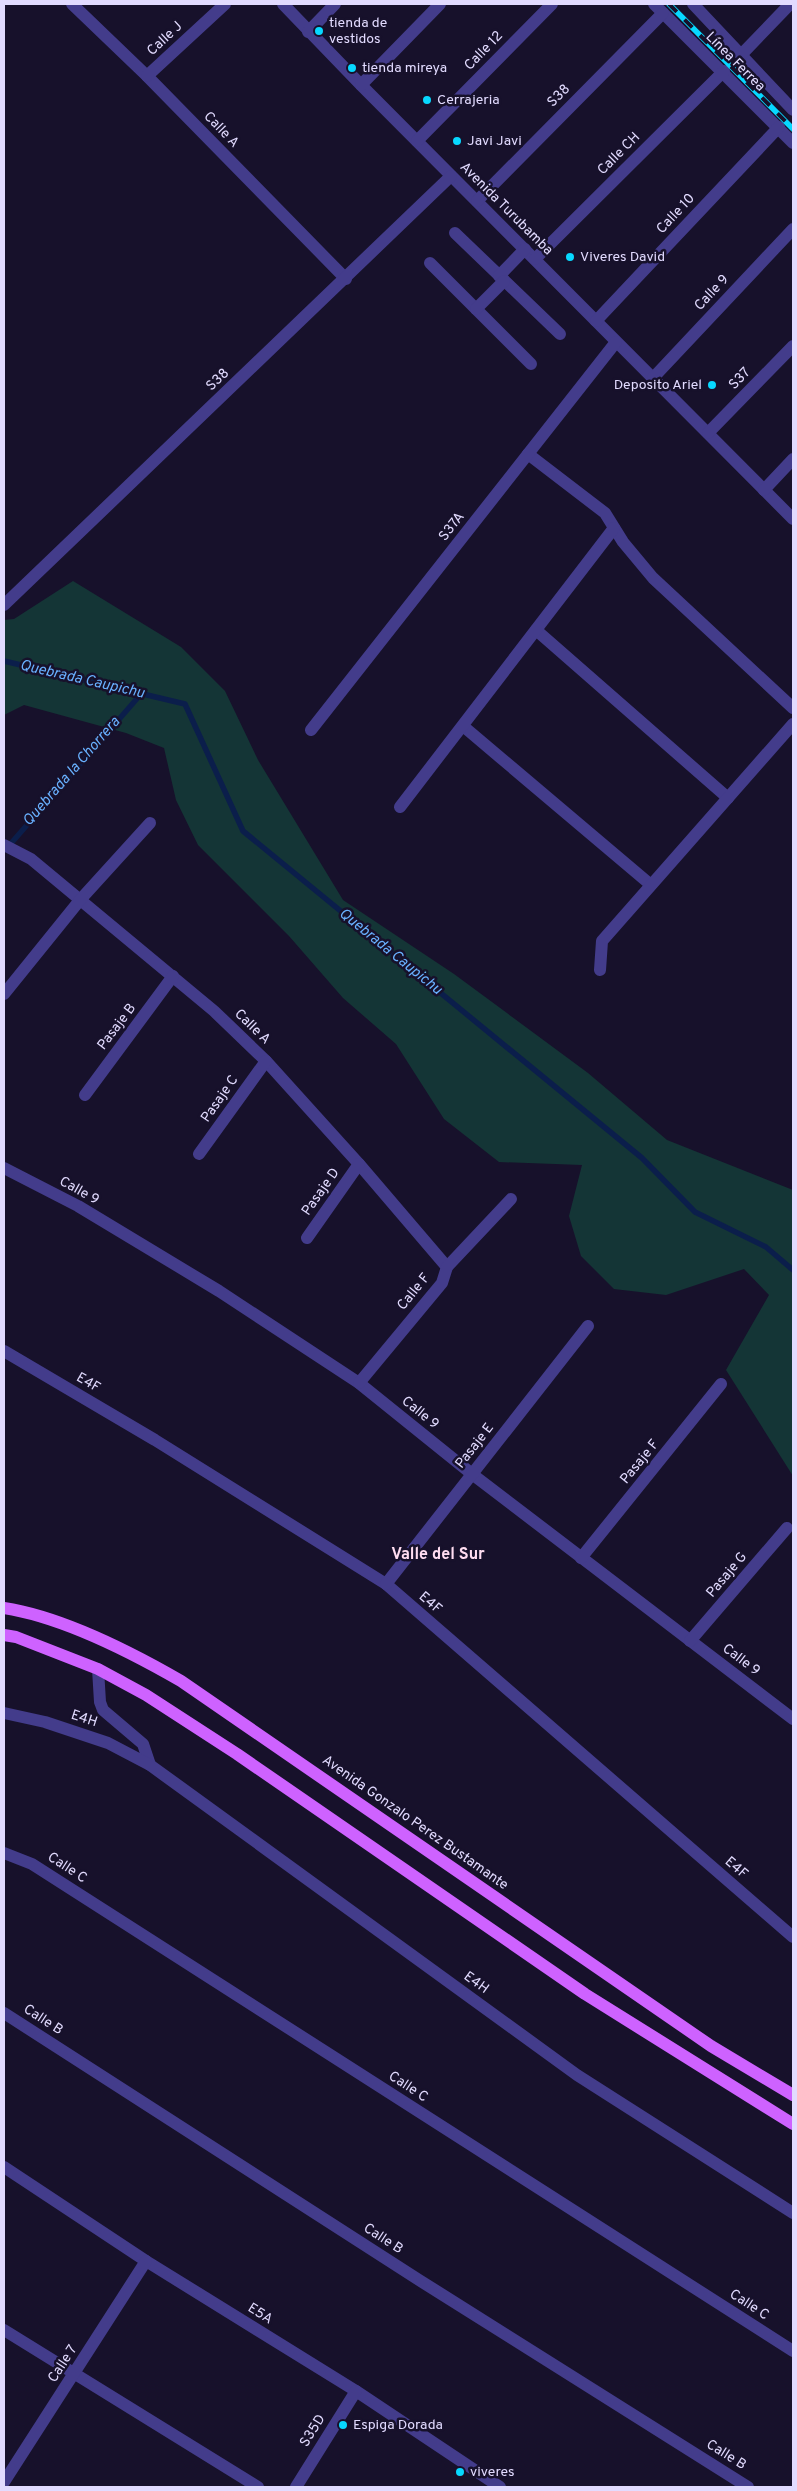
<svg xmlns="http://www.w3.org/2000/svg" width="797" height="2491" viewBox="0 0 797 2491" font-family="Overpass,sans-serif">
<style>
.green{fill:#143536}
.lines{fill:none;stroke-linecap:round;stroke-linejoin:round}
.stream{stroke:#0b1e4b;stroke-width:5.5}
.street{stroke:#433c8b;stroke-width:12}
.primary{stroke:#ce62ff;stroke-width:12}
.rail-casing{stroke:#07d8ff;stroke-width:5.5}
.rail{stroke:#17112b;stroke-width:4;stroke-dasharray:11;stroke-linecap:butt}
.poi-dot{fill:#07d8ff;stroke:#17112b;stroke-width:2}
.labels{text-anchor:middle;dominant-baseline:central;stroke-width:5;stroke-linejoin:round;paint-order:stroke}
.poi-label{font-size:14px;fill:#e2dbff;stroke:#17112b;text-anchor:start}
.street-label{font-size:14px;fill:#e2dbff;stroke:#17112b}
.water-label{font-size:15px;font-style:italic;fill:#69b1ff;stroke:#17112b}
.quarter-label{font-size:16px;font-weight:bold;fill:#ffddf1;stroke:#17112b}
</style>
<rect width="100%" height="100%" fill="#17112b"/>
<!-- green -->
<path class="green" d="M73,581L181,647L225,691L258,760L343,900L454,974L588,1073L667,1140L793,1190V1476L726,1370L769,1295L744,1269L666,1295L614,1289L581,1256L569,1216L582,1165L499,1162L444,1119L396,1044L343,998L289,936L198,845L176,800L164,748L126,733L24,705L4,715V620L14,619Z"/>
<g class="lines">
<!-- stream -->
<g class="stream">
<path d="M4,661L185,704L243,831L642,1158L695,1212L766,1247L793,1270"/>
<path d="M7,848L141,694"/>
</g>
<!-- street -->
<g class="street">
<path d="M72,4L147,76L346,279"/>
<path d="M283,4L361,85L793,519"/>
<path d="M654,4L793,143"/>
<path d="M693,4L793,110"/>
<path d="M308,32L335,4"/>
<path d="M741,55L790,4"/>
<path d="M147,76L225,4"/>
<path d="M361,85L440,4"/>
<path d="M417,141L552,4"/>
<path d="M477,201L663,13"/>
<path d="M455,233L560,334"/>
<path d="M535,259L724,71"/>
<path d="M430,263L531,364"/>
<path d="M499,276L525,249"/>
<path d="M476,309L504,281"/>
<path d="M596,321L779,127"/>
<path d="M653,378L793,229"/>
<path d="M708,433L793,346"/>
<path d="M528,454L605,513L623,542L653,578L793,708"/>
<path d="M764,490L793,459"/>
<path d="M4,605L451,176"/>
<path d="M536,630L728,798"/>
<path d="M463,726L651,885"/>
<path d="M311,730L616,342"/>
<path d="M400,807L614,528"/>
<path d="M4,845L31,859L214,1011L266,1061L359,1164L447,1267"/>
<path d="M600,970L602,941L793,724"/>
<path d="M4,994L80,900L150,823"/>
<path d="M85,1095L173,976"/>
<path d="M199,1154L266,1061"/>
<path d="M4,1168L78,1206L219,1291L359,1383L472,1474L793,1719"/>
<path d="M307,1238L359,1164"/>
<path d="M4,1351L155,1440L386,1584L793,1937"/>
<path d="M359,1383L442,1283L447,1267L511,1199"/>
<path d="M581,1558L721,1384"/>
<path d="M386,1584L588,1326"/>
<path d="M690,1641L787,1528"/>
<path d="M98,1669L100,1702L103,1710L143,1744L150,1765"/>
<path d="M4,1713L45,1722L108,1743L150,1765L577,2075L793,2213"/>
<path d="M4,1853L32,1864L793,2351"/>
<path d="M4,2013L419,2280L748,2487"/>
<path d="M4,2167L146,2261L356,2391L500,2487"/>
<path d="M4,2330L258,2487"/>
<path d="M4,2482L146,2261"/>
<path d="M296,2487L356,2391"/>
</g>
<!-- primary -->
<g class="primary">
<path d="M4,1608C63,1617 129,1651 181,1681L711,2046L793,2095"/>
<path d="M4,1635L16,1637L98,1669L146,1695L237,1754L585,1994L793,2124"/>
</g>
<!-- rail casing -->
<g class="rail-casing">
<path id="rail" d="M669,4L793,129"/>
</g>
<!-- rail -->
<use href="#rail" class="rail"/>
</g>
<!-- markers -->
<g class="poi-dot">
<circle cx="319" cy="31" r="5"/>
<circle cx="352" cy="68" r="5"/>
<circle cx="427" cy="100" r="5"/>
<circle cx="457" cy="141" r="5"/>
<circle cx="570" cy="257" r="5"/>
<circle cx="712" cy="385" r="5"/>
<circle cx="343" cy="2425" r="5"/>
<circle cx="460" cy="2472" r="5"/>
</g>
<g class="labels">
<!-- poi labels -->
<g class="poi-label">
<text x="329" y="23">tienda de<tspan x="329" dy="16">vestidos</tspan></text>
<text x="362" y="68">tienda mireya</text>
<text x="437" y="100">Cerrajeria</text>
<text x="467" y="141">Javi Javi</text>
<text x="580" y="257">Viveres David</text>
<text x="702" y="385" text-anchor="end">Deposito Ariel</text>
<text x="353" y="2425">Espiga Dorada</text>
<text x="470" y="2472">viveres</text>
</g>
<!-- street labels -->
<g class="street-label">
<text transform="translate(165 39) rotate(-43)">Calle J</text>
<text transform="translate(484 51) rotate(-46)">Calle 12</text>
<text transform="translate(735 62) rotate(45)">Línea Ferrea</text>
<text transform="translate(559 96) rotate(-45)">S38</text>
<text transform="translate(221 130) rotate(46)">Calle A</text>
<text transform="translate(619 154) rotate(-45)">Calle CH</text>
<text transform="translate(506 209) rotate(45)">Avenida Turubamba</text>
<text transform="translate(676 214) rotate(-47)">Calle 10</text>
<text transform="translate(712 293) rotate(-47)">Calle 9</text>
<text transform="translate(740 379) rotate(-46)">S37</text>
<text transform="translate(218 380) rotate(-44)">S38</text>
<text transform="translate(452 527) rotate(-52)">S37A</text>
<text transform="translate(117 1027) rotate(-53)">Pasaje B</text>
<text transform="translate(252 1027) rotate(44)">Calle A</text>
<text transform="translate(220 1099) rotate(-55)">Pasaje C</text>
<text transform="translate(79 1191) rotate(29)">Calle 9</text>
<text transform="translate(321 1192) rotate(-55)">Pasaje D</text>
<text transform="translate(414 1292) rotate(-51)">Calle F</text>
<text transform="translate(88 1383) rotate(30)">E4F</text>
<text transform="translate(420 1413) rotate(39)">Calle 9</text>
<text transform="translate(475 1446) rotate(-52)">Pasaje E</text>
<text transform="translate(640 1462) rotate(-51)">Pasaje F</text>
<text transform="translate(727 1575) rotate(-50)">Pasaje G</text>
<text transform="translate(430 1603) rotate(41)">E4F</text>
<text transform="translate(741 1660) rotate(37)">Calle 9</text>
<text transform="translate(84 1719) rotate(18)">E4H</text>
<text transform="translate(415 1823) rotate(35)">Avenida Gonzalo Perez Bustamante</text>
<text transform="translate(67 1868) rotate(33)">Calle C</text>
<text transform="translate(736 1868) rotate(41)">E4F</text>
<text transform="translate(476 1983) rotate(36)">E4H</text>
<text transform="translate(43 2020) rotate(33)">Calle B</text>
<text transform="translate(408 2087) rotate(33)">Calle C</text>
<text transform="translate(383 2239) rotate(33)">Calle B</text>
<text transform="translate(749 2305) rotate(33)">Calle C</text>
<text transform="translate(260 2314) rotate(32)">E5A</text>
<text transform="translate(63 2364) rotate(-57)">Calle 7</text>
<text transform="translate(313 2431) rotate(-58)">S35D</text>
<text transform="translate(726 2455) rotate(32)">Calle B</text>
</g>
<!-- water labels -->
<g class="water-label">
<text transform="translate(82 680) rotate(13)">Quebrada Caupichu</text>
<text transform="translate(72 772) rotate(-49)">Quebrada la Chorrera</text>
<text transform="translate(390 952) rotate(39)">Quebrada Caupichu</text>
</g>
<!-- quarter labels -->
<g class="quarter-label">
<text x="438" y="1555">Valle del Sur</text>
</g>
</g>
<!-- border -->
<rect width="797" height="2491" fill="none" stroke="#e2dbff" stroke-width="10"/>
</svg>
